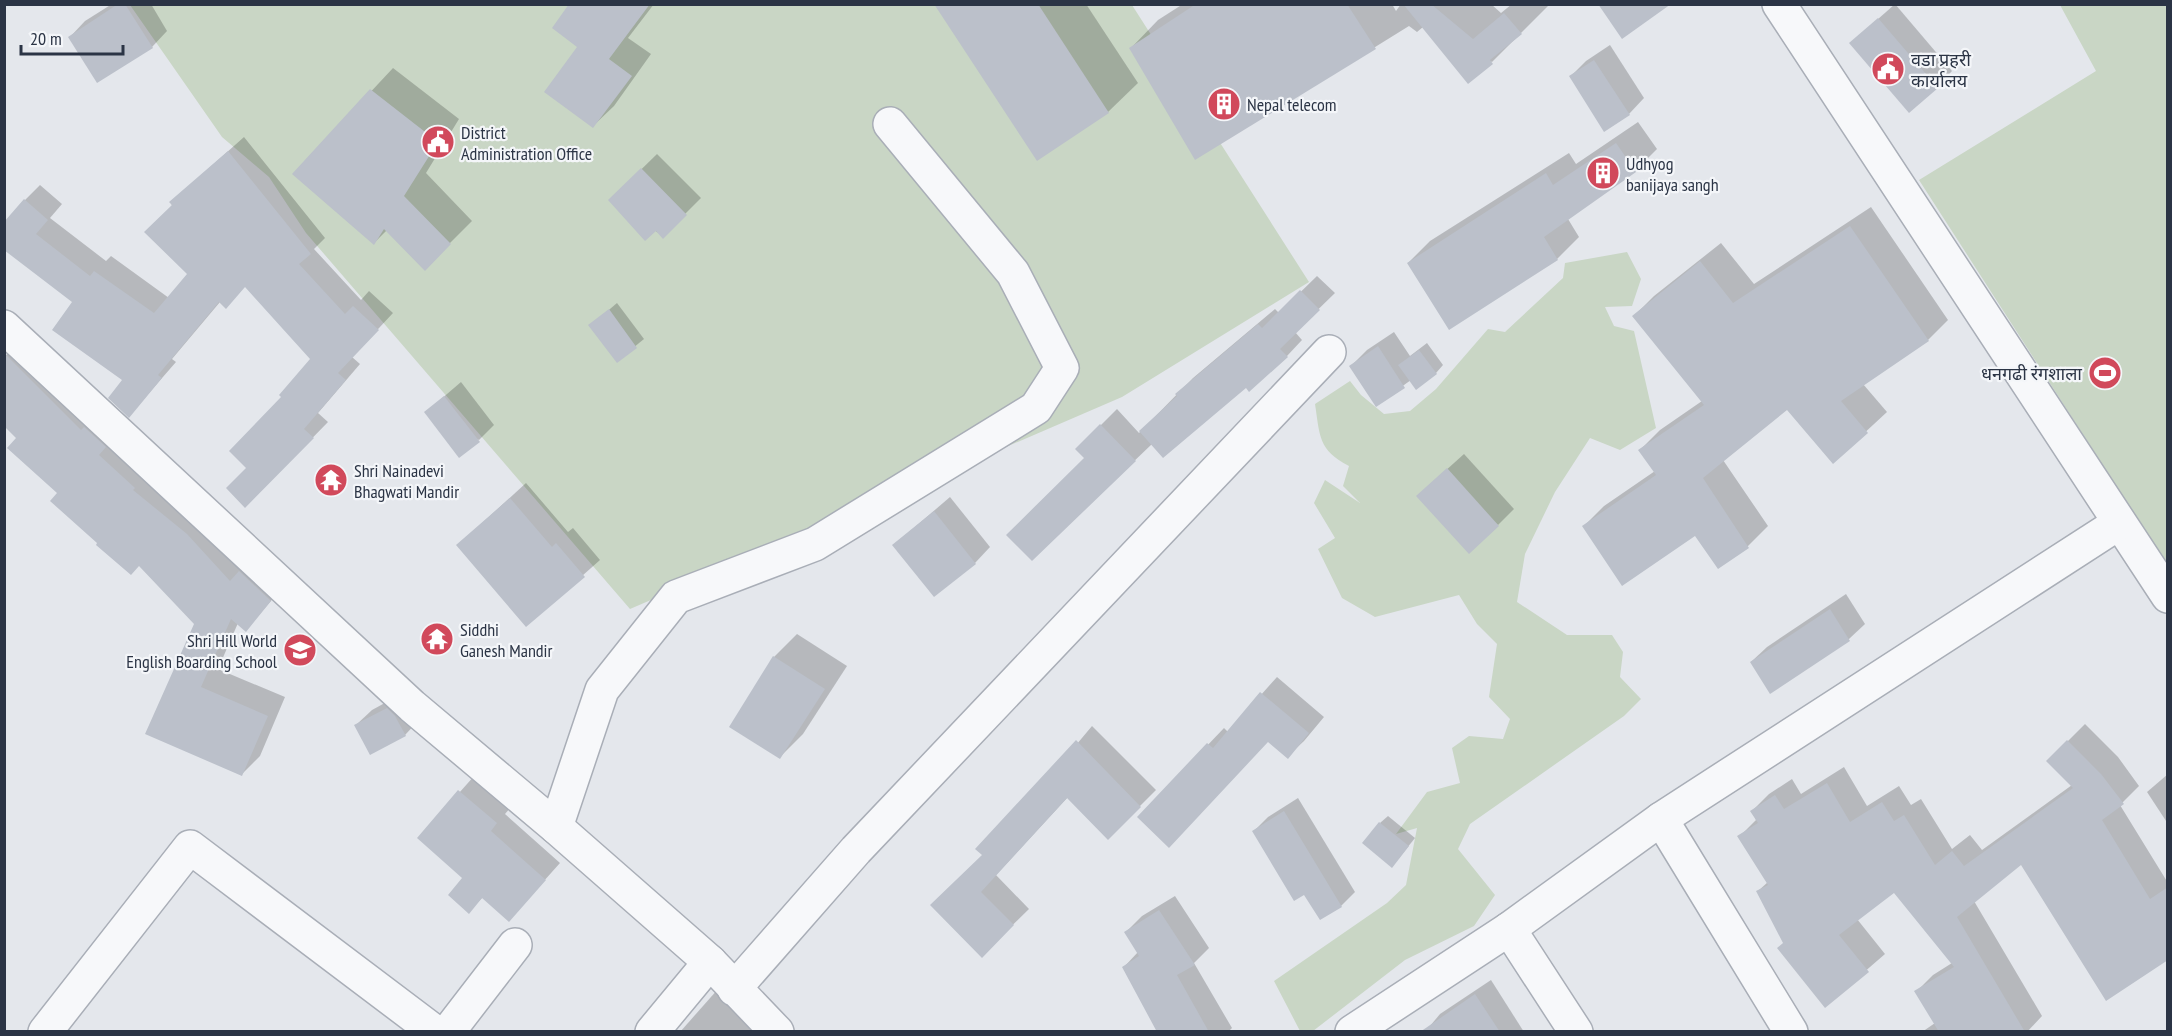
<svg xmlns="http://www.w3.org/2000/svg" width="2172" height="1036" viewBox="0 0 2172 1036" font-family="'PT Sans Narrow','Noto Sans Devanagari',sans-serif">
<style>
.green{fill:#c9d6c5}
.shadow{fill:#0003}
.building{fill:#bbc0ca}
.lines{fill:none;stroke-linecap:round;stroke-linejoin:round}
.street-casing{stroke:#a9aeb7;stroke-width:36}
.street{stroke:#f7f8fa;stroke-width:33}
.labels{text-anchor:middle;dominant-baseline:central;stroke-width:4.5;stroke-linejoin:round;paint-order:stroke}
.poi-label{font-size:18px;fill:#2b3445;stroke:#f4f6f9;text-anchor:start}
</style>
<rect width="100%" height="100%" fill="#e4e7ec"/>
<!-- green -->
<g class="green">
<path d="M130,5H1132L1309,282L1122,397L630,609L306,233L269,177L222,137Z"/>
<path d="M2060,5H2167V565L1919,180L2096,71Z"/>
<path d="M1627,252L1641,279L1632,306L1605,307L1614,326L1634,331L1656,428L1620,450L1590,438L1555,492L1525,554L1517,602L1567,635H1612L1623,652L1620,677L1641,699L1624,716L1470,824L1458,849L1495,895L1474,926L1405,960L1313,1031H1300L1274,981L1387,903L1406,885L1417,828L1396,834L1427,792L1460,783L1452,748L1469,736L1503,739L1510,719L1489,697L1497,644L1477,624L1459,595L1375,617L1342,598L1318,549L1335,538L1314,503L1325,480L1360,503L1343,486L1349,466C1318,450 1320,436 1315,404L1350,381L1361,395L1384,414L1410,411L1436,389L1488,329L1505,332L1563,278L1565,263Z"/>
</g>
<!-- shadow -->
<g class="shadow">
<path d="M112,4H151L167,31L152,47L70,37L85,21Z"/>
<path d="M571,4H654L628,38L651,54L614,106L593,126Z"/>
<path d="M936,4H1086L1138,83L1108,112Z"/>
<path d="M1183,4H1392L1396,11L1401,4H1491L1501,13L1512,4L1548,6L1492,62L1423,27L1417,32L1409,26L1196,158L1131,48L1158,20Z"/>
<path d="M1895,4L1952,71L1937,87L1851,43Z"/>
<path d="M1610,45L1644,98L1629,114L1570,77L1586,61Z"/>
<path d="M393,68L459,119L426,173L472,221L425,268L387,230L374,243L294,174Z"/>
<path d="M1638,122L1657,149L1635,171L1568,219L1579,237L1557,259L1408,263L1430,241L1569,153L1576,164Z"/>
<path d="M244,137L325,238L314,249L361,300L369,291L393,313L352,357L360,364L318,413L328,422L246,506L248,468L283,397L312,359L246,286L220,302L172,359L176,362L129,416L124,380L74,302L4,247L25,200L40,185L62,204L50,218L106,261L111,256L169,298L189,274L171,202Z"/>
<path d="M657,154L701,198L663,236L610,200Z"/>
<path d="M1871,207L1948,320L1928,340L1863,384L1887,412L1833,462L1788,408L1723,460L1768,526L1748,546L1718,567L1695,534L1584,526L1604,506L1655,471L1640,450L1660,430L1702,401L1634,316L1654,296L1721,243L1754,284Z"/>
<path d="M1317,276L1335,293L1295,332L1302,340L1287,356L1246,386L1152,444L1032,559L1086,458L1077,449L1117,409L1139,433L1193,378L1275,309L1279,313Z"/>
<path d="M617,303L644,339L617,361L590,326Z"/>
<path d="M1394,332L1410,356L1427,343L1443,365L1436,373L1411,380L1376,405L1351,366L1367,350Z"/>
<path d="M25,337L288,581L246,630L238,623L218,669L285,697L260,756L242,774L147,733L195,624L140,564L59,493L18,438L4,357Z"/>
<path d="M461,382L494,425L479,440L426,412Z"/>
<path d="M1464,454L1514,509L1498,525L1434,481Z"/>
<path d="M526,483L568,532L573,528L600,560L527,625L458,545Z"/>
<path d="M950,497L990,547L975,563L894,545Z"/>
<path d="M1846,594L1865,624L1849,639L1771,691L1751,662L1767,647Z"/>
<path d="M797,634L847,666L803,734L780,757L731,726L774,657Z"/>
<path d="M1277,677L1324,717L1304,741L1288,756L1269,740L1139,817L1224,728L1228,732Z"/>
<path d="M403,693L420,719L405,735L356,725L372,710Z"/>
<path d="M2085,724L2118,757L2139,786L2120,805L2168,883V958L2022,863L1974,901L2042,1016L2027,1032H1922L1935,1023L1916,992L1933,975L1952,963L1894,891L1857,919L1885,954L1825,1006L1784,943L1758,891L1768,882L1739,837L1756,820L1752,811L1769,794L1792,779L1801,794L1844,767L1867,806L1899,786L1911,805L1921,799L1952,849L1970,835L1982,850L2072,785L2048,761Z"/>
<path d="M1092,726L1156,790L1108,838L1068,797L996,875L1029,909L982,955L932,905L984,855Z"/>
<path d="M2168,774V824L2147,792Z"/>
<path d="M475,775L511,807L505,814L560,863L509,920L483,897L469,911L465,878L419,838Z"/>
<path d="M1298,798L1355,892L1341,906L1304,892L1254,831L1268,817Z"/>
<path d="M1388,816L1415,838L1399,858L1380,823Z"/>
<path d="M1175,896L1209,948L1194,963L1232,1028L1228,1032H1157L1159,1030L1124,967L1138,952L1126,932L1142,916Z"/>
<path d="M726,980L788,1032H680Z"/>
<path d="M1491,980L1524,1032H1425L1440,1014Z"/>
</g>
<!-- building -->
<g class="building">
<path d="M118,4H125L153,48L97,83L68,37Z"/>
<path d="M569,4H650L609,59L632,76L593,128L544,92L577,47L552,28Z"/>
<path d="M934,4H1038L1109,113L1037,161Z"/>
<path d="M1196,4H1347L1376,49L1195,160L1129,48Z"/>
<path d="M1403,4H1431L1473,39L1504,13L1522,34L1490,60L1493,64L1468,84Z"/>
<path d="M1598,4H1671L1622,39Z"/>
<path d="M1878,18L1938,88L1909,113L1849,43Z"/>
<path d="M1594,60L1630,115L1604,132L1569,76Z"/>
<path d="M370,89L438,142L404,196L451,244L425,271L384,229L374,245L292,174Z"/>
<path d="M1616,143L1636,172L1544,237L1558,260L1449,330L1407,263L1546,173L1553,185Z"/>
<path d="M228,151L311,254L299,264L345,314L353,306L379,330L338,373L346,380L304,429L314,438L245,508L226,488L246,468L229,451L281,397L279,395L310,359L245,287L226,309L219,302L158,375L162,378L129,418L108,398L122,380L52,330L72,302L4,250V222L24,199L48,220L36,234L90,276L94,271L154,313L187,274L144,232L172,205L169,202Z"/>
<path d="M641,168L687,215L663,239L656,231L645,241L608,200Z"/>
<path d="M1850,226L1929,341L1841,401L1868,433L1833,464L1787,410L1703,478L1749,548L1718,569L1695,536L1622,586L1582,526L1656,475L1638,450L1704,405L1632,316L1700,261L1733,303Z"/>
<path d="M1300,290L1320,310L1280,349L1288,357L1249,392L1246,388L1163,458L1139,431L1177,396L1175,394L1258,324L1262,328Z"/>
<path d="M609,309L637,348L617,363L588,325Z"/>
<path d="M1378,346L1405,388L1376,407L1349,366Z"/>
<path d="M1419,350L1437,374L1416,390L1398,365Z"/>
<path d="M4,353L81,430L84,427L106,447L99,455L135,488L133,490L187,534L230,581L239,571L271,601L246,632L231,619L201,687L268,716L242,776L145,734L194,624L139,566L131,575L96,545L97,543L50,501L57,493L7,448L16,438L4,426Z"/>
<path d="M444,396L480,442L459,458L424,412Z"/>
<path d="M1100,424L1136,461L1032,561L1006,535L1084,458L1075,449Z"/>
<path d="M1447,468L1499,526L1469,554L1416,496Z"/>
<path d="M510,498L552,547L556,543L585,577L526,627L456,545Z"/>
<path d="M934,511L976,564L934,597L892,545Z"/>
<path d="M1830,609L1850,641L1770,694L1750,662Z"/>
<path d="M773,656L825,689L780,759L729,727Z"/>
<path d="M1260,692L1309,733L1288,759L1268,742L1169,848L1137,817L1207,743L1213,748Z"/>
<path d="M387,708L395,716L406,736L370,755L354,725Z"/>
<path d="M1076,740L1141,807L1108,840L1067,798L981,892L1014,925L982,958L930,905L982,855L975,849Z"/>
<path d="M2067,740L2101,774L2124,804L2102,820L2150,899L2168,887V960L2106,1001L2021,865L1957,917L2025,1032H1939L1914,991L1954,967L1894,893L1839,935L1869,972L1825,1008L1777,948L1783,943L1756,891L1768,885L1737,836L1758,823L1750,811L1775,795L1784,809L1827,783L1850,822L1882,802L1894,821L1904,815L1935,865L1952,851L1964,866L2073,788L2046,761Z"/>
<path d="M458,790L497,823L491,831L546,880L509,922L482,898L469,914L448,895L462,878L417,838Z"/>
<path d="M1284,811L1342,907L1320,920L1304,895L1294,901L1252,831Z"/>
<path d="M1379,822L1409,846L1392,868L1362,843Z"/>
<path d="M1159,910L1195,965L1177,975L1209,1032H1157L1122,967L1139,956L1124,932Z"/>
<path d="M1475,994L1500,1032H1420Z"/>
</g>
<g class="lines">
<!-- street casing -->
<g class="street-casing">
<g id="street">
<path d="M1779,4L2168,596"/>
<path d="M4,327L412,706L556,827L710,962L777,1032"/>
<path d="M1661,819L1791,1032"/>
<path d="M556,827L602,690L676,597L815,544L1036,408L1062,368L1013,273L890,124"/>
<path d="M1509,929L1576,1032"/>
<path d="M734,989L856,850L1329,352"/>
<path d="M45,1032L190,847L435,1032"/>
<path d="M448,1032L515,945"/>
<path d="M652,1032L710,962"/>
<path d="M1352,1032L1509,929L1661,819L2119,523"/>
</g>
</g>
<!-- street -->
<use href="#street" class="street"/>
</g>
<!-- icons -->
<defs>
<g id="civic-disc" transform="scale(1.725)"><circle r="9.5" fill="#d1495b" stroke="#f4f6f9"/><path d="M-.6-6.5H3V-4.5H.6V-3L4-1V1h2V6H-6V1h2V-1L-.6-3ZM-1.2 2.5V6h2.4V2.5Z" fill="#fff"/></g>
<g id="building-disc" transform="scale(1.725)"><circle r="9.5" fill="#d1495b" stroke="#f4f6f9"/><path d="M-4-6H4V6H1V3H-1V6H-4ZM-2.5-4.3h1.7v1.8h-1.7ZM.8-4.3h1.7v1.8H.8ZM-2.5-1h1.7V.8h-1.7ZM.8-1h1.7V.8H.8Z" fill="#fff"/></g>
<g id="stadium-disc" transform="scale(1.725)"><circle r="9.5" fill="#d1495b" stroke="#f4f6f9"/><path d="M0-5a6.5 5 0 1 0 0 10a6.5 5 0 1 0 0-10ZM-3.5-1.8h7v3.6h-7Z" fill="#fff"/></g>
<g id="temple-disc" transform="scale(1.725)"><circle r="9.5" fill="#d1495b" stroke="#f4f6f9"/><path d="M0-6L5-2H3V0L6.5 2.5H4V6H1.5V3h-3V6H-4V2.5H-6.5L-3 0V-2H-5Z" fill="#fff"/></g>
<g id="school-disc" transform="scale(1.725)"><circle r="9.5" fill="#d1495b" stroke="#f4f6f9"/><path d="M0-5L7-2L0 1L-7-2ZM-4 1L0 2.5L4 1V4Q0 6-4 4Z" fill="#fff"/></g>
</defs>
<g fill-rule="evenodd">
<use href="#civic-disc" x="1888" y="69"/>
<use href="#building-disc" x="1224" y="104"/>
<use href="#civic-disc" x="438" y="142"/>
<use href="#building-disc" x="1603" y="173"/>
<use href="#stadium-disc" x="2105" y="373"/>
<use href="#temple-disc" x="331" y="480"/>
<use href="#temple-disc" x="437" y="639"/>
<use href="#school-disc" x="300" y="650"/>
</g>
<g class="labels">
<!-- poi labels -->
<g class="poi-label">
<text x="1911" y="59">वडा प्रहरी<tspan x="1911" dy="21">कार्यालय</tspan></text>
<text x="1247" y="104">Nepal telecom</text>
<text x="461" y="132">District<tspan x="461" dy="21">Administration Office</tspan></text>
<text x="1626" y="163">Udhyog<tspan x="1626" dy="21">banijaya sangh</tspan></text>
<text x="2082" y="373" text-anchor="end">धनगढी रंगशाला</text>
<text x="354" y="470">Shri Nainadevi<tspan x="354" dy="21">Bhagwati Mandir</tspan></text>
<text x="460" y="629">Siddhi<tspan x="460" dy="21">Ganesh Mandir</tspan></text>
<text x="277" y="640" text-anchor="end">Shri Hill World<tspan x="277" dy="21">English Boarding School</tspan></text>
</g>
</g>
<!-- border -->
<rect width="2172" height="1036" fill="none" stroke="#2b3445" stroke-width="12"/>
<!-- scale -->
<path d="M21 45v9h102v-9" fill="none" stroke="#2b3445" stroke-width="3"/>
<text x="30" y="45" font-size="18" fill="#2b3445" stroke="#f4f6f9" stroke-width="4.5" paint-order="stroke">20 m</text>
</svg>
